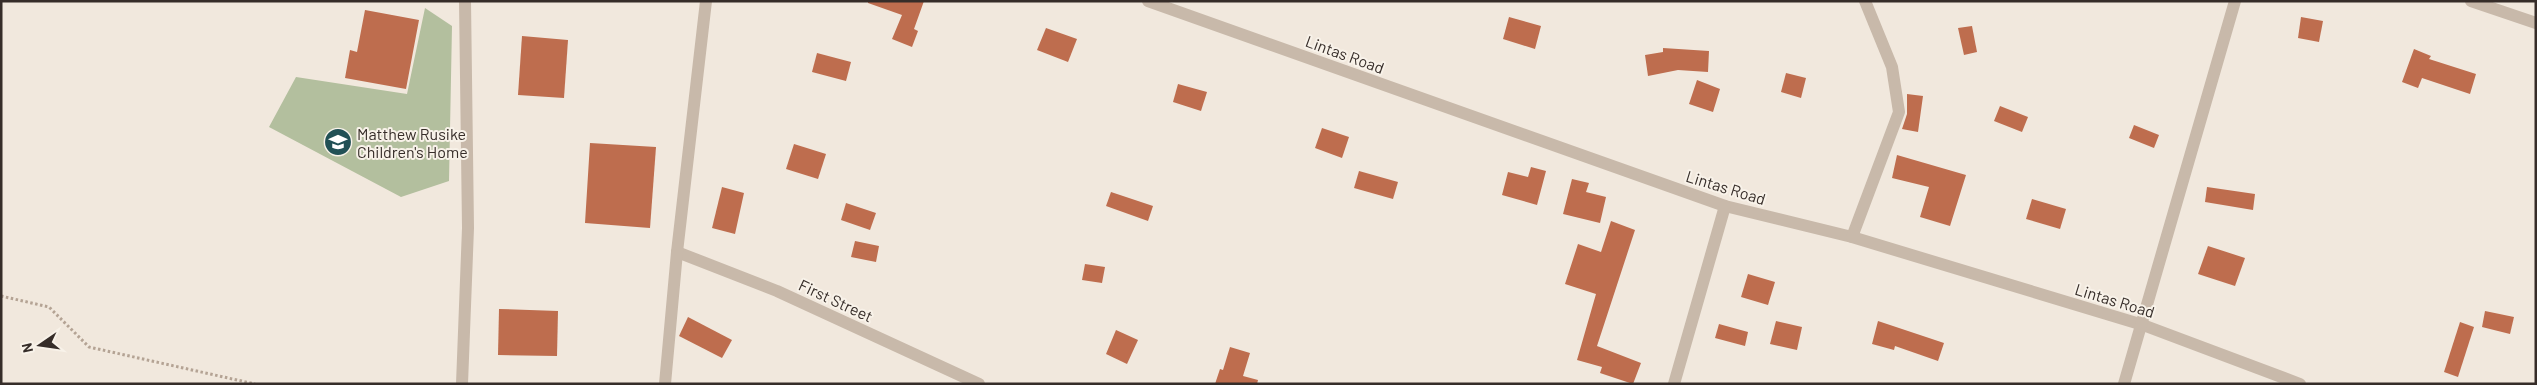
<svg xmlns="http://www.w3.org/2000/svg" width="2537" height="385" viewBox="0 0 2537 385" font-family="Barlow,sans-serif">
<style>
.green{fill:#b3bf9e}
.building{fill:#be6d4e}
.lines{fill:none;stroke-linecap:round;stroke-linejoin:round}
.path{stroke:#b4a394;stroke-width:3;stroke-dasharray:2.5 2.5;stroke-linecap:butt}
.minor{stroke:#c8b9aa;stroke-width:12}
.labels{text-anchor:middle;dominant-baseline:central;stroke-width:4;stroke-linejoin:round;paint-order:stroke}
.street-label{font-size:16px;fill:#362d29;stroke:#f8f2e9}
.poi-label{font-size:16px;fill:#362d29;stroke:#f8f2e9;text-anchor:start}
</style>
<rect width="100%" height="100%" fill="#f1e8dd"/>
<!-- green -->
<path class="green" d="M425,8L452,26L449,181L401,197L269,127L296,77L407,94Z"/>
<!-- building -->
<g class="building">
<path d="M868,1H924L914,29L918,31L912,47L892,39L902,15L868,3Z"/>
<path d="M365,10L419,20L406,89L345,78L350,50L357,52Z"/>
<path d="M1509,17L1541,26L1535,49L1503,39Z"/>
<path d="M2301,17L2323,21L2319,42L2298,38Z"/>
<path d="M1972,26L1977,52L1964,55L1958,28Z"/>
<path d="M1046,28L1077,39L1068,62L1037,50Z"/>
<path d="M522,36L568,40L564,98L518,95Z"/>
<path d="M1663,48L1709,51L1708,72L1678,70L1648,76L1645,55L1663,52Z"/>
<path d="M2414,49L2431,56L2429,59L2476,74L2470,94L2422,78L2418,88L2402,82Z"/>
<path d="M817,53L851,62L846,81L812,72Z"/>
<path d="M1786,73L1806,78L1801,98L1781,92Z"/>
<path d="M1697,80L1720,89L1713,112L1689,104Z"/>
<path d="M1178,84L1207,92L1201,111L1173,102Z"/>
<path d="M1907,94L1923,96L1918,132L1902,129L1907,114Z"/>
<path d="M2000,106L2028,117L2022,132L1994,121Z"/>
<path d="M2134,125L2159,135L2154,148L2129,138Z"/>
<path d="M1322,128L1349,137L1342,158L1315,148Z"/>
<path d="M590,143L656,147L650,228L585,223Z"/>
<path d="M794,144L826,154L818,179L786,169Z"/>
<path d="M1897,155L1966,175L1950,226L1920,217L1929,187L1892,178Z"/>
<path d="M1531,167L1546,171L1537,205L1502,195L1508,172L1528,177Z"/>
<path d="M1359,171L1398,182L1393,199L1354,188Z"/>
<path d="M1572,179L1589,183L1586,192L1606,197L1600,223L1563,214Z"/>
<path d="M722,187L744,193L735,234L712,228Z"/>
<path d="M2207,187L2255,194L2253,210L2205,202Z"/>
<path d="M1111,192L1153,206L1148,221L1106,206Z"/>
<path d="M2032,199L2066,209L2060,229L2026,219Z"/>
<path d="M846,203L876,213L870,230L841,220Z"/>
<path d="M1611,221L1635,230L1597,346L1641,363L1633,384L1600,373L1602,367L1577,360L1596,294L1565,284L1578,244L1601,252Z"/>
<path d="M855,241L879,246L876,262L851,257Z"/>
<path d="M2208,246L2245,258L2235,286L2198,274Z"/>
<path d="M1085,264L1105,267L1102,283L1082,280Z"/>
<path d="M1748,274L1775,282L1768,305L1741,297Z"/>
<path d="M499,309L558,311L557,356L498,355Z"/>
<path d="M2485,311L2514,317L2510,334L2482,327Z"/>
<path d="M688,317L732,340L722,358L679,336Z"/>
<path d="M1776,321L1802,327L1797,350L1770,344Z"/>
<path d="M1878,321L1944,343L1938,361L1895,346L1894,350L1872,344Z"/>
<path d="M2460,322L2474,327L2458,377L2444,372Z"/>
<path d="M1719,324L1748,332L1745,346L1715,338Z"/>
<path d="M1116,330L1138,340L1127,364L1106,354Z"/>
<path d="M1230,347L1250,353L1243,376L1258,380L1257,384H1215L1220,369L1223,370Z"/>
</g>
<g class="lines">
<!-- path -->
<path class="path" d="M1,296L49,307L89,347L255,384"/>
<!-- minor -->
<g class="minor">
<path d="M1148,1L1725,206L1852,237L2143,325L2300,384"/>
<path d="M2471,1L2536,23"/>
<path d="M1852,237L1899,112L1892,67L1865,1"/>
<path d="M677,252L777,291L979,384"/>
<path d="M462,384L468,228L465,1"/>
<path d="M665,384L677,252L706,1"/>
<path d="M1674,384L1725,206"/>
<path d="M2124,384L2235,1"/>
</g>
</g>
<!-- icons -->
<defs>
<g id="school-disc" transform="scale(1.4375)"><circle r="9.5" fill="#215055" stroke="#f8f2e9"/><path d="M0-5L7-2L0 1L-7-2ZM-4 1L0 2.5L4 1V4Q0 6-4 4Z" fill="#fff"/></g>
</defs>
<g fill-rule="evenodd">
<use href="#school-disc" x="338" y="142"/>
</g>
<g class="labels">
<!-- street labels -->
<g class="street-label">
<text transform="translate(1345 54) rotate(20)">Lintas Road</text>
<text transform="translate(1726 187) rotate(17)">Lintas Road</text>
<text transform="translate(836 300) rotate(25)">First Street</text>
<text transform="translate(2115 300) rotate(17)">Lintas Road</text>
</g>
<!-- poi labels -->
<g class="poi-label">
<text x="357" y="133">Matthew Rusike<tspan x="357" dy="18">Children's Home</tspan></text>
</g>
</g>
<!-- border -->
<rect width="2537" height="385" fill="none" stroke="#362d29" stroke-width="5"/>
<!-- north arrow -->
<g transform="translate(40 345) rotate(257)" stroke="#f8f2e9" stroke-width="4" paint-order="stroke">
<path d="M0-4L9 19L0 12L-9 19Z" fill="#362d29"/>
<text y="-8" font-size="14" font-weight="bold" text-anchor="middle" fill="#362d29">N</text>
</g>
</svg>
